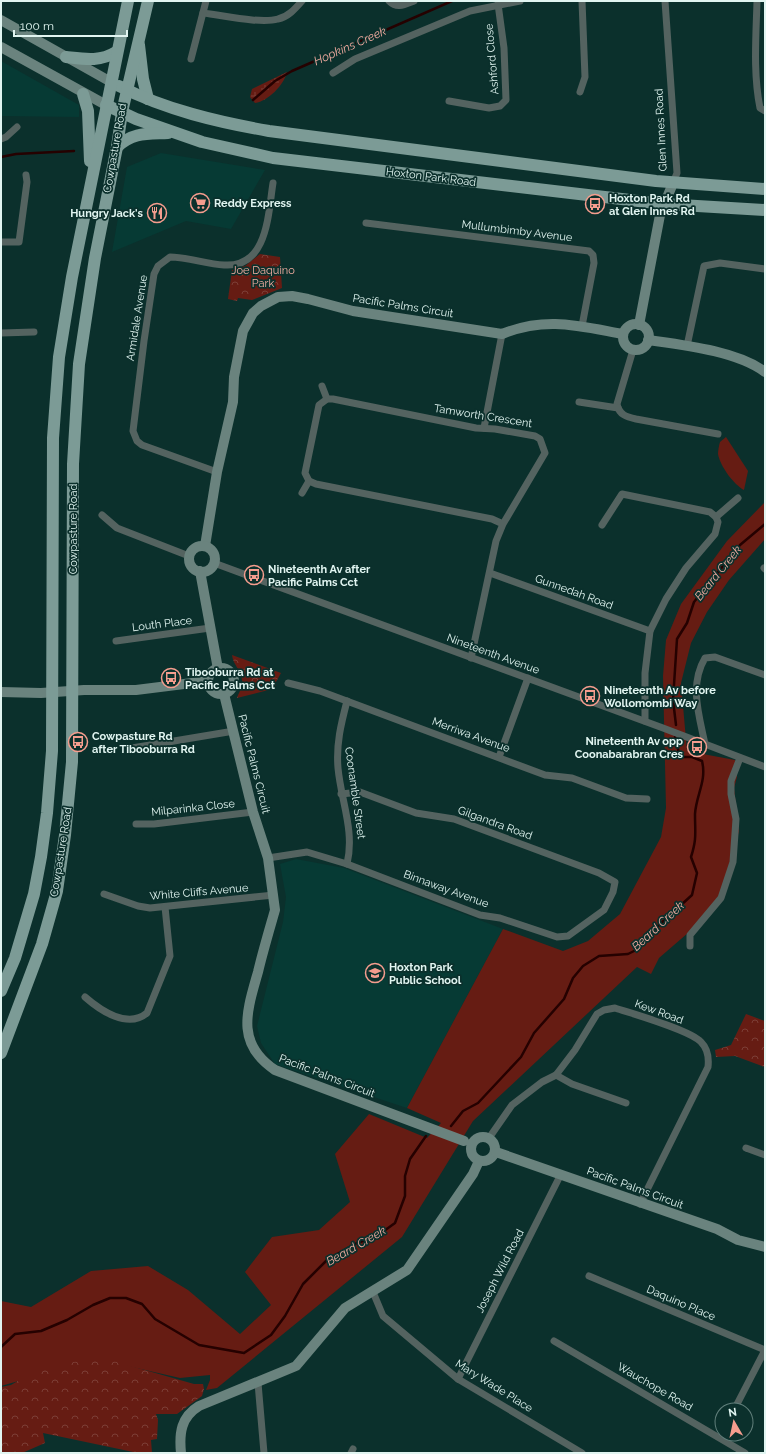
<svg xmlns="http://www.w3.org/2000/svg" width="766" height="1454" viewBox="0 0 766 1454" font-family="Raleway,sans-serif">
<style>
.built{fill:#063a34}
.grass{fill:#661c13}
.wetland{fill:url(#wetland-marsh)}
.park{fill:url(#park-crowns)}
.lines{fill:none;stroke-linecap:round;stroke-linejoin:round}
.stream{stroke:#250100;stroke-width:2.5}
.street{stroke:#546360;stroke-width:7}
.secondary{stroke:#6a837e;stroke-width:10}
.primary{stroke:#7c9b96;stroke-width:12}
.labels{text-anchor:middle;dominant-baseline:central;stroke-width:3.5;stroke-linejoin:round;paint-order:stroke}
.street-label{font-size:11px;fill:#e1f5f1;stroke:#0b302c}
.poi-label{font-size:11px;font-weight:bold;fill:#e1f5f1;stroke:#0b302c;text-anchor:start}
.park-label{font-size:11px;fill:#f3ada1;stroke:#0b302c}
.water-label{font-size:12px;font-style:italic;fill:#f2aca0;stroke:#0b302c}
</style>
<defs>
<pattern id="wetland-marsh" width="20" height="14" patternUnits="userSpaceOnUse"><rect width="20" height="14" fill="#661c13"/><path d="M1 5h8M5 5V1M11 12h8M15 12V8" fill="none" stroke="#7c3e36"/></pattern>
<pattern id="park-crowns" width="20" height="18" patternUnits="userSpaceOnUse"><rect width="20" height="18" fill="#661c13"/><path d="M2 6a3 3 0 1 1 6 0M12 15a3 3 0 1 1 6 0" fill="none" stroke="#7c3e36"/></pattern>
</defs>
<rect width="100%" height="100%" fill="#0b302c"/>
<!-- built -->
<g class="built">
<path d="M1,61L79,105V117L1,116Z"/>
<path d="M161,153L265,170L231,229L186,221L112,252L127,167Z"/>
<path d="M296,859L344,868L503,929L407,1108L275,1064L261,1043L257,1026L283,922L286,897L280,864Z"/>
</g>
<!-- grass -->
<g class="grass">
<path d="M726,437L748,471L744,490C734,485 720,466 718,454C718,451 719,445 720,442Z"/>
<path d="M765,502V539L729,580L707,612L691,643L681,683L687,751L735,760L737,777L734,788L739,831L724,891L696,926L659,958L651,974L637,967L473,1121L402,1237L217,1388L206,1390L210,1380V1375L180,1378L119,1364L22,1380L1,1386V1301L31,1307L91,1271L148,1266L188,1290L240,1334L271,1305L245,1272L272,1237L319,1230L350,1202L335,1154L369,1114L427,1138L441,1123L407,1108L503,929L563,951L588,941L620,914L661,837L666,808L663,676L666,640L681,604L727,541Z"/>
</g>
<!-- wetland -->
<path class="wetland" d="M287,72C284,85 268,101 255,103L250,97L252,89Z"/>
<!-- park -->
<g class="park">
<path d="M260,254L280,257L282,288L252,300L238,298L237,301L228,299L232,270L245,266Z"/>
<path d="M232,655L281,673L276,682V688L237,698C238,694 241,690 242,685C244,672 233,666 232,655Z"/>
<path d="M746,1014L765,1021V1067L735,1056L716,1057L715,1050L731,1045Z"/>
<path d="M99,1357L194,1384H203L204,1389L202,1396L177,1414H156L158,1420L157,1439L151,1440L152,1453H138L43,1433L45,1443L22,1453H1V1387L11,1385L38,1369Z"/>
</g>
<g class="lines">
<!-- stream -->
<g class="stream">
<path d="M253,100L275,81L292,71L452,1"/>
<path d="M1,157L16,154L74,151"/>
<path d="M676,725L673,700L677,639L687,623L694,602L740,545L765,524"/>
<path d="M451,1126L463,1111L478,1103L521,1057L534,1033L564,999L573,978L583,966L599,956L628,954L636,950L646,937L692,895L697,873L691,857C697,838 695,833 695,814C696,795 707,781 702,761L692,757H680L675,737"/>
<path d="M1,1347L15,1334L41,1331L67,1320L93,1305L110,1298H126L142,1304L155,1319L199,1345L244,1353L271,1335L285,1316L303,1284L328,1259L357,1243L377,1236L395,1223L405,1196V1176L410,1159L426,1136"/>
</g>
<!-- street -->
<g class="street">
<path d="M389,1C397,9 404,5 414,1"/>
<path d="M665,1L677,173L673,183"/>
<path d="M757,1C756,37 753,73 760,108L765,111"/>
<path d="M203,13C222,15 260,24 278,19C288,17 295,9 302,1"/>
<path d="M191,59L206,1"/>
<path d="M333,73L355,59L470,11L520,1"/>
<path d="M580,92L585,77L582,1"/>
<path d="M449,101L489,108L500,106L506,100L504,48L498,4"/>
<path d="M1,139L6,137L17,127"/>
<path d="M366,223L589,251L593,255L594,263L582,326"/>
<path d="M1,242H19L27,182L26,175"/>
<path d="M1,333L34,332"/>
<path d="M687,346L704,266L720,263L765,269"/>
<path d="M633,350L617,404C619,415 627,417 636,419L718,434"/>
<path d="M322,386L327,399"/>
<path d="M579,402L618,408"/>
<path d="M484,428L502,334"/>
<path d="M217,472L142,445L137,441L133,431L144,341L154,274L158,266L170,257C188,257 206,264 224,265C268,268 268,214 273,183"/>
<path d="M302,493L309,481"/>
<path d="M102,515L117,528L189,556"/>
<path d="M716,517L738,498"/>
<path d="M602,525L622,494L710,512L716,517L718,522L715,534L686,568L666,599L650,631L645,673V721"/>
<path d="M214,563L663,728L765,767"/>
<path d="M764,568L765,569"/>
<path d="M490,573L650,631"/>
<path d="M116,641L210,628"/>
<path d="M471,658L496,541L503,524L545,453L540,439L535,436L495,429L476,428L333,399H327L319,405L305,473L309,481L316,484L492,519L503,524"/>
<path d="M288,683L320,691L545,775L572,778L626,798L647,799"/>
<path d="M347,701C341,724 336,744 338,768C341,801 355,831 347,864"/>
<path d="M705,744C699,715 689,685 705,658L715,657L765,675"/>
<path d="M132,748L234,731"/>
<path d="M499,757L528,678"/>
<path d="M136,824H154L253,812"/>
<path d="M268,858L307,852L347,864L480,915L500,918L557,937L568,936L604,910L613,892L615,882L599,873L454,819L416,813L360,792L341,794"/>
<path d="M104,894L138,906L150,908L274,895"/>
<path d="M690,946V935L721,898L733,862L736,819L731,794V781L740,758"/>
<path d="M85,997C101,1011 128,1029 147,1013L170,956L165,907"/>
<path d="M556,1075L572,1084L626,1103"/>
<path d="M489,1138L512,1105L542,1082L556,1075L575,1050L597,1014L604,1010L615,1008C633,1014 690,1030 701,1042C708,1049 709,1058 708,1067L640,1204"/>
<path d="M746,1148L765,1155"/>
<path d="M589,1276L765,1350"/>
<path d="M373,1292L383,1316L458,1379L582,1453"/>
<path d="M554,1341L745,1453"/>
<path d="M458,1379L561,1174"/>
<path d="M258,1383L264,1453"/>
<path d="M734,1410L765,1350"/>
<path d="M351,1453L353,1449"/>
</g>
<!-- secondary -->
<g class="secondary">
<path d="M1,20L111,82"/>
<path d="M1,47L106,105"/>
<circle cx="636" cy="337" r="13"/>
<path d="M639,325L660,215L673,183"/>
<path d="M648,340C683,345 737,351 765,372"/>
<path d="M205,546L217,472L233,402L234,377L243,331L253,313L261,306L278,297L292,296L308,299L353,311L502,334C546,316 579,326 623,334"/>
<circle cx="202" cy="559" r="13"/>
<path d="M200,571L218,669"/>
<circle cx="221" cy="681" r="13"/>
<path d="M1,692L41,693L84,690H136L208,681"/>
<path d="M224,694L253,812L268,858L275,910C269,931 263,951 258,972C247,1011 235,1043 275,1070L464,1141"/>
<circle cx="483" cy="1149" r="12"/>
<path d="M496,1152L717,1229L738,1240L765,1247"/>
<path d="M181,1453C179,1433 181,1417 199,1406L296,1366L345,1308L407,1270L473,1174L479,1161"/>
</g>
<!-- primary -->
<g class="primary">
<path d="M139,45L143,79L148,99"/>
<path d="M66,57C84,59 100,62 116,52"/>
<path d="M119,86C166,110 218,122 269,131L656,181L765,189"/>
<path d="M83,94L88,111L90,161"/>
<path d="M106,105L136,119L202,142L273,158L664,204L765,210"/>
<path d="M117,147C133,132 147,134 168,133"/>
<path d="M1,991L15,958L34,894L41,857L47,813L52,751L53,438L59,357L72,277L128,1"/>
<path d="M1,1053L42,944L57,891L65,835L72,762L73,464L79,364L95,258L117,147L122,112L148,1"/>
</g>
</g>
<!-- icons -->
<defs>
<g id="supermarket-ring" transform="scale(1)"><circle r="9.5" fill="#0b302c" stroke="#f59d8e" stroke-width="1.5"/><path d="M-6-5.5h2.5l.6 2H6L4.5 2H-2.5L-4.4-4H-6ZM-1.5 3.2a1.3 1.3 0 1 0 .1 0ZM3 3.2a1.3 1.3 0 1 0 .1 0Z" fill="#f59d8e"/></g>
<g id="bus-ring" transform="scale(1)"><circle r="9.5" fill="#0b302c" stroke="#f59d8e" stroke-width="1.5"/><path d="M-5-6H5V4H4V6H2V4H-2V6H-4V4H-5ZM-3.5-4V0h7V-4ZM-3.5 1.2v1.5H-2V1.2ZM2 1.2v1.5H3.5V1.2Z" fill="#f59d8e"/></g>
<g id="restaurant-ring" transform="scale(1)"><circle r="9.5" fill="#0b302c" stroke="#f59d8e" stroke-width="1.5"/><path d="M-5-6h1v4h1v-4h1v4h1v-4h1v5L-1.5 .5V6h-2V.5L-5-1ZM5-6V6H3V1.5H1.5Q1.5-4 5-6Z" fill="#f59d8e"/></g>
<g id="school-ring" transform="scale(1)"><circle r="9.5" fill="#0b302c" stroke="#f59d8e" stroke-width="1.5"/><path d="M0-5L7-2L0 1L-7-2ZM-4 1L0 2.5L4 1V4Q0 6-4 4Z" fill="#f59d8e"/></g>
</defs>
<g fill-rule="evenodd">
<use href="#supermarket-ring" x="200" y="203"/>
<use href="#bus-ring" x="595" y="204"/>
<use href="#restaurant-ring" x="157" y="213"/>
<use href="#bus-ring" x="254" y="575"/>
<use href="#bus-ring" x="171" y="678"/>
<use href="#bus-ring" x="590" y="696"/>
<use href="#bus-ring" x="78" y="742"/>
<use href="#bus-ring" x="697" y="747"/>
<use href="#school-ring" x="375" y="973"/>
</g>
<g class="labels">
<!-- street labels -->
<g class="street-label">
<text transform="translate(492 59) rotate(-95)">Ashford Close</text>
<text transform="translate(661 130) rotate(-93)">Glen Innes Road</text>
<text transform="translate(115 148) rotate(-80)">Cowpasture Road</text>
<text transform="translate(431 177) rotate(7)">Hoxton Park Road</text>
<text transform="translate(517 231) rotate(7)">Mullumbimby Avenue</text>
<text transform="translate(403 306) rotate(9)">Pacific Palms Circuit</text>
<text transform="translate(137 318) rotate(-81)">Armidale Avenue</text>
<text transform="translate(483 416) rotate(9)">Tamworth Crescent</text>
<text transform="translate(73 529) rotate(-90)">Cowpasture Road</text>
<text transform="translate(574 592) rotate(20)">Gunnedah Road</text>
<text transform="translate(162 624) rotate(-7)">Louth Place</text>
<text transform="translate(493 654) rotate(20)">Nineteenth Avenue</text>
<text transform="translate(471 735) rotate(20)">Merriwa Avenue</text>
<text transform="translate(254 764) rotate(76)">Pacific Palms Circuit</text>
<text transform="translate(355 793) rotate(82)">Coonamble Street</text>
<text transform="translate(193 808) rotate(-6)">Milparinka Close</text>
<text transform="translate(495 823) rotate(20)">Gilgandra Road</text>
<text transform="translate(61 852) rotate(-81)">Cowpasture Road</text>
<text transform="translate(446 889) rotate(20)">Binnaway Avenue</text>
<text transform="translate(199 892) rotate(-5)">White Cliffs Avenue</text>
<text transform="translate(659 1012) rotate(20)">Kew Road</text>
<text transform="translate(327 1076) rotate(21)">Pacific Palms Circuit</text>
<text transform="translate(635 1188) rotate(20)">Pacific Palms Circuit</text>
<text transform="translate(500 1271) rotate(-63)">Joseph Wild Road</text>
<text transform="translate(681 1303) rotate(23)">Daquino Place</text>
<text transform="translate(494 1386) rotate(32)">Mary Wade Place</text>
<text transform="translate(655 1387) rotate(30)">Wauchope Road</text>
</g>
<!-- poi labels -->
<g class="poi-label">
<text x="609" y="198">Hoxton Park Rd<tspan x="609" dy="13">at Glen Innes Rd</tspan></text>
<text x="214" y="203">Reddy Express</text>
<text x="143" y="213" text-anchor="end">Hungry Jack's</text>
<text x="268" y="569">Nineteenth Av after<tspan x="268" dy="13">Pacific Palms Cct</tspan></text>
<text x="185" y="672">Tibooburra Rd at<tspan x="185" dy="13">Pacific Palms Cct</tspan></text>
<text x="604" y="690">Nineteenth Av before<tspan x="604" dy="13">Wollomombi Way</tspan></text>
<text x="92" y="736">Cowpasture Rd<tspan x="92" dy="13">after Tibooburra Rd</tspan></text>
<text x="683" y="741" text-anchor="end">Nineteenth Av opp<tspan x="683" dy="13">Coonabarabran Cres</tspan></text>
<text x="389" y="967">Hoxton Park<tspan x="389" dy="13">Public School</tspan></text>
</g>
<!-- park labels -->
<g class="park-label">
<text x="263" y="270">Joe Daquino<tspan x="263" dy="13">Park</tspan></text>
</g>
<!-- water labels -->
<g class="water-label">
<text transform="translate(350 46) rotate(-24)">Hopkins Creek</text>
<text transform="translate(718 573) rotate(-51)">Beard Creek</text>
<text transform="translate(658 926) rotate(-43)">Beard Creek</text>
<text transform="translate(356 1246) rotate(-30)">Beard Creek</text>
</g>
</g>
<!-- border -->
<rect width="766" height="1454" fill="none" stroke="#e1f5f1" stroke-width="4"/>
<!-- north arrow -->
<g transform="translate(734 1422) rotate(351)"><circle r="19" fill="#0b302c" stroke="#617f7b"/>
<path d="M0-3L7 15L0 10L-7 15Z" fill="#f59d8e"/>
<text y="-6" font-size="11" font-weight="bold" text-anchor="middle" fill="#e1f5f1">N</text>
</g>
<!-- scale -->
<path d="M14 30v6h113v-6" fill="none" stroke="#e1f5f1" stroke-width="2"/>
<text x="20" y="30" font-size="12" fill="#e1f5f1" stroke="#0b302c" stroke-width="3" paint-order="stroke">100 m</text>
</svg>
